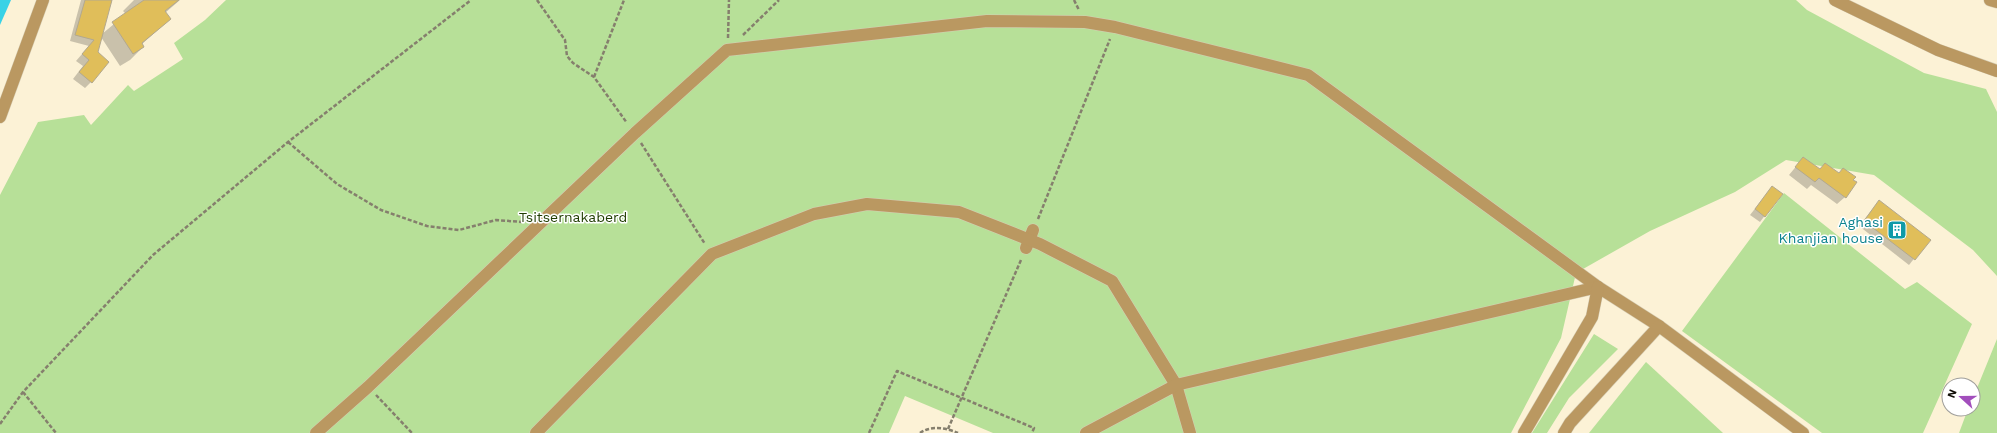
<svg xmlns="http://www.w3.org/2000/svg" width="1997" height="433" viewBox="0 0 1997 433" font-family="'Work Sans',sans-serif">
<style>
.green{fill:#b7e098}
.water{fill:#39d2e6}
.shadow{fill:#0003}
.building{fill:#e0be5a;stroke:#b2a88f}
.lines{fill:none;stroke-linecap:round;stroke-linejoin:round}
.minor-casing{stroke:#d6cdb5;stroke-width:13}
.path{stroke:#857f6d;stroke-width:2.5;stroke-dasharray:4 2;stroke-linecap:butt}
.minor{stroke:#ba9861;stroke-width:12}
.labels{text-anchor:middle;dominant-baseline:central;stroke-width:3;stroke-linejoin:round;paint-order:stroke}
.park-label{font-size:14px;fill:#1f3c00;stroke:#fff}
.culture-label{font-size:14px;fill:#0d838f;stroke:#fff;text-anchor:end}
</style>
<rect width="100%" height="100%" fill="#fcf2d6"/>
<!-- green -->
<g class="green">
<path d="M226,0H1796L1807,10L1924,73L1986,89L1997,112V276L1973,250L1874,175L1786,160L1735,192L1650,231L1576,273L1561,338L1511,433H993L905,396L889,433H0V195L38,122L84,115L91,125L128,85L134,91L183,59L174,43L205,20Z"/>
<path d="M1784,193L1905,289L1917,282L1972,324L1923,433H1822L1682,331Z"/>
<path d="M1594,334L1618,349L1569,398L1547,433H1532Z"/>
<path d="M1997,339V433H1959L1968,409H1973V398Z"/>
<path d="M1646,362L1723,433H1589Z"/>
</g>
<!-- water -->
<path class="water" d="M0,0H11L0,25Z"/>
<!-- shadow -->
<g class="shadow">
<path d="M81,0H111L102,34L126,14L123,11L134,0H180L165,13L170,19L142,44L143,47L130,60L120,66L101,37L91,82L85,88L73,79L83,66L76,61L89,46L70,41Z"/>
<path d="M1803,158L1820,170L1838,174L1845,197L1837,204L1811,185L1807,189L1789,175Z"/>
<path d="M1772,187L1781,194L1760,222L1750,215Z"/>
<path d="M1879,201L1929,240L1909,265L1859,226Z"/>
</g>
<!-- building -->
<g class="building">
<path d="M85,0H112L98,52L109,62L92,83L79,72L89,60L82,54L94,40L75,35Z"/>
<path d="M144,0H179L165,11L171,19L142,43L144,47L133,54L112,22Z"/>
<path d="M1803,157L1820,169L1825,163L1839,173L1843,168L1856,177L1853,180L1857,182L1846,198L1819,178L1815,182L1795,167Z"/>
<path d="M1772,186L1783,194L1765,217L1755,209Z"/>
<path d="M1879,200L1931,240L1915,260L1864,221Z"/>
</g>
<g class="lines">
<!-- minor casing -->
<g class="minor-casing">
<g id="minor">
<path d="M1835,0L1938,50L1997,71"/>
<path d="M1990,0L1997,2"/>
<path d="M0,117L43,0"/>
<path d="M1026,248L1033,230"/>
<path d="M316,433L368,387L635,133L727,50L987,21L1085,22L1115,27L1308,75L1598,287L1659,326L1803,433"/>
<path d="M536,433L712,254L814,214L867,204L959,212L1040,244L1112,281L1176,385L1190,433"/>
<path d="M1086,433L1176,385L1598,287"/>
<path d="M1524,433L1592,317L1598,287"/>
<path d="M1564,433L1570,423L1659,326"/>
</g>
</g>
<!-- path -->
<g class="path">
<path d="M537,0L565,40L567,56L573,63L594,77L627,123"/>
<path d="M1074,0L1079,10"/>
<path d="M743,35L779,0"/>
<path d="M728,38L729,0"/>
<path d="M594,77L624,0"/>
<path d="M288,142L337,184L381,210L427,226L459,230L496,220L522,222"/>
<path d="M641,143L705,244"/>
<path d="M1038,219L1110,39"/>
<path d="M23,392L56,433"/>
<path d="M376,395L412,433"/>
<path d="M0,424L23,392L153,255L288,142L471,0"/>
<path d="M948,429L1021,260"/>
<path d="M869,433L897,371L1034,428L1032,433"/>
<path d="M920,433C931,425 947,428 958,433"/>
</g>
<!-- minor -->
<use href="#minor" class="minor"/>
</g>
<!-- icons -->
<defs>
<g id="building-square" transform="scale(1)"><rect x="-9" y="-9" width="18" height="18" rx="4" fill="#0f9aa8" stroke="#fff"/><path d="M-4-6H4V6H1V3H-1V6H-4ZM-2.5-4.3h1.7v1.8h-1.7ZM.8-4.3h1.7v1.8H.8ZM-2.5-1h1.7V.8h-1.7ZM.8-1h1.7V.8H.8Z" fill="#fff"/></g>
</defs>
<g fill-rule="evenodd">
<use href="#building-square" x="1897" y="230"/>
</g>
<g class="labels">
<!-- park labels -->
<g class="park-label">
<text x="573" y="217">Tsitsernakaberd</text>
</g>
<!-- culture labels -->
<g class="culture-label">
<text x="1883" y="222">Aghasi<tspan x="1883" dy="16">Khanjian house</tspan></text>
</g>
</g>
<!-- north arrow -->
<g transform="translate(1961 397) rotate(291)"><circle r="19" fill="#ffffff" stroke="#9f9e9b"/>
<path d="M0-3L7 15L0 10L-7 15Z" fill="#a24ebc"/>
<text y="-6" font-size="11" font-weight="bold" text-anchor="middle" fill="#100d05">N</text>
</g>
</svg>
